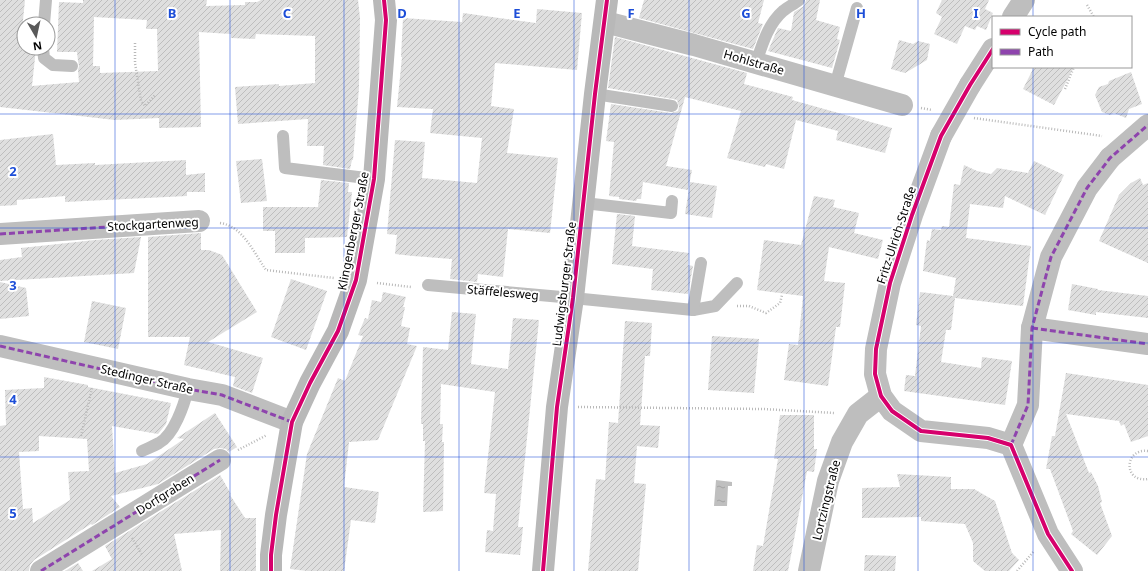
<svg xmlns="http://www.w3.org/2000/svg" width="1148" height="571" viewBox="0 0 1148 571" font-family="'Noto Sans',sans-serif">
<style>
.water{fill:url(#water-ripples)}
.building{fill:url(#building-hatch);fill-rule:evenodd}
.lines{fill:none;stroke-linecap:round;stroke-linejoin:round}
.path{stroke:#b9b9b9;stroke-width:2.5;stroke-dasharray:1 2;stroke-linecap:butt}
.lane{stroke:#bebebe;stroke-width:12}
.street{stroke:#bebebe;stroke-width:22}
.secondary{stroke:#b8b8b8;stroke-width:22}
.street-bridge{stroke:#bebebe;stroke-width:22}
.quiet{stroke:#8e44ad;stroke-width:3;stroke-dasharray:6 3;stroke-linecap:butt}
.cycleway-casing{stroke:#fff;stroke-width:6}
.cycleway{stroke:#d6006c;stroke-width:4}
.grid{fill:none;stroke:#1d4ed8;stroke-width:1;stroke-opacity:0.55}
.labels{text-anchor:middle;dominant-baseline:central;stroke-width:4;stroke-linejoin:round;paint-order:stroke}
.street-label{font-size:12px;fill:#000;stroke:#fff}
.grid-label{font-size:13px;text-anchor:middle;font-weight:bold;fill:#1d4ed8;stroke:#fff;stroke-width:4;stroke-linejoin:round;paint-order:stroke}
</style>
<defs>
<pattern id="water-ripples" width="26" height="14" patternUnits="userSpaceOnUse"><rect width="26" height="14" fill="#bfbfbf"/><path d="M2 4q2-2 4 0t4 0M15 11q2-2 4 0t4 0" fill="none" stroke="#a2a2a2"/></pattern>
<pattern id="building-hatch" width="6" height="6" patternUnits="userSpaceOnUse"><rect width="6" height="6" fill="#dfdfdf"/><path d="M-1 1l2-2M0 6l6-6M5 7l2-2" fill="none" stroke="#bebebe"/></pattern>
</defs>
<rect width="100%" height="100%" fill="#fff"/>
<!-- water -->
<path class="water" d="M716,480L732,482V486H728L727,506H714Z"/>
<!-- building -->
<g class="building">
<path d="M0,0H25L22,30H24V48H36L32,86L79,82L78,70L79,66L78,61L77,52H57L59,2L83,3V0H207L206,6L245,5V2H257L261,0H358L360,18L359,88L353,160H352L350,169L323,165L324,146H307L308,119L238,124L235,87L279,84V86L315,83V36L256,34L255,39L231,38V34L199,32L201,127L159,128V118L115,120L0,107ZM94,17L147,20L146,29H157L158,71L100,73V66H93Z"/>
<path d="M644,0H764L758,23L763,24L753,49L639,18Z"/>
<path d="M806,0H820L816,20L840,27L837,39L840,40L832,68L768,51L778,28L791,31L794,12L804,6Z"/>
<path d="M942,0H989L985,9L993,13L986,30L977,26L975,30L965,26L957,44L934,34L942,17L936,13Z"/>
<path d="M537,9L582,13L577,70L495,63L491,106L514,109L507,153L558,158L550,233L508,229L503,277L478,274L477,282L450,279L452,259L413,256L395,254L397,235L387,234L395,140L425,142L422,178L477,183L482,138L430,133L433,109L397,107L402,57H401L403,18L462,22L463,13L536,23Z"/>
<path d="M615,37L747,73L744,84L793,97L792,100L892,128L885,153L836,140L838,131L796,120L784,169L766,164L765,167L727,158L741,111L685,97L666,166L692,170L688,190L643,182L641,199H637L636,201L619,199V197L609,196L614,142L606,141L611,104L671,113L678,111L679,107L677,100L673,99L608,88Z"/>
<path d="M899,40L913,44L918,41L930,44L927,60L905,73L891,69Z"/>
<path d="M1034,67H1074L1054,105L1023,89Z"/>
<path d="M1131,72L1142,104L1129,109L1126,118L1114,113L1110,115L1102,112L1095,95L1099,87L1108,84L1109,81Z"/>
<path d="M53,134L56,165L95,163V165L186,160V175L205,173V192H187V196L65,202V196L17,200V205L0,206V140Z"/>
<path d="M262,159L267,201L241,203L236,161Z"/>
<path d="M1034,161L1064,175L1045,215L1005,196L1003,208L970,204L966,238L1031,246L1023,306L955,298L951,330H946L941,362L981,368L982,357L1012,361L1005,405L904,391L906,375L915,376L921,326L916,325L920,292L953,296L956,278L923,271L927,240L930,241L932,229L941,230L942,226L949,227L954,184L960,185L964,165L977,171L991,174L997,168L1028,173Z"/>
<path d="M1140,178L1143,185L1148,183V263L1099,241L1119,195L1131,183Z"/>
<path d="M321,180L349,183L348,192H352L347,237L305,238V253H275V231H263V207H318Z"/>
<path d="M690,182L717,186L712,218L685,214Z"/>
<path d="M814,196L835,200L833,207L859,213L854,233L883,240L878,259L829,247L824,281L845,283L840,327H836L828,386L784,380L789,344L798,345L803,296L757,290L764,240L801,245Z"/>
<path d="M617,214L635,216L632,246L689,253L688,265L693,266L688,294L651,290L653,269L612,264Z"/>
<path d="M201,233V250H209L222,255L257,312L208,342L263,358L252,393L233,386L235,377L184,365L190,337H148V237Z"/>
<path d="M141,237L134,273L0,281V260L22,257L21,248L95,240Z"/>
<path d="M291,279L327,291L306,350L271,337Z"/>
<path d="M0,282L26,288L29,316L0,319Z"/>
<path d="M1072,284L1098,289V290L1148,296V318L1096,312V315L1068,310Z"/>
<path d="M383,292L406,297L403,307H405L401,326L410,328L407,344L417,346L378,440L349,442L344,487L379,492L375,523L351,520L344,571H307L290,569L307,454L338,378L345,381L363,336L358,335L365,318L368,319L372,300L381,302Z"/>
<path d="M92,301L126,308L118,349L84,342Z"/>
<path d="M452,312L476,314L471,364L508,369L513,318L539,320L518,527H523L520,555L485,552L487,530L493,531L496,494L484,493L495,392L441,384L440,424H443L442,442H444L443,511L423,512L425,441H423V424H421L423,347L448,350Z"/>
<path d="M625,321L652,323L650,356H645L640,425L660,426L658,448L637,446L634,483L646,484L638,571H588L596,479L605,480L609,422L618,423Z"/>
<path d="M712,336L759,339L754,393L708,390Z"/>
<path d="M1066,373L1148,385V436L1131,442L1124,424L1121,426L1119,421L1066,414L1089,473L1091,472L1098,486L1102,502L1100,503L1112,536L1097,555L1071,534L1073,531L1050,469H1046L1052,436H1055Z"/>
<path d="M44,377L88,385V387L171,403L166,424L158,434L112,426L115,473L147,464L184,439L177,438L215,413L237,447L229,452L226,449L220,448L214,449L158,484L111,496L120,507L92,525L91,524L34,560L30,565L29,571H0V426L6,425L5,390L44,388ZM39,436L87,439L89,471L68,472L70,500L33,523L32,508L23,509L19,452L39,451Z"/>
<path d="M780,415H814V449H817L814,472L807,471L788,571H753L757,545L763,546L778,459H774Z"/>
<path d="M897,474L951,477V489H974L995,501L1012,553L1019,560L1009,571H985L973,561V543L965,524L921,521V517L862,518V488L900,487Z"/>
<path d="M220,475L231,494L230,495L245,518H256V571H220L221,530L174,534L182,571H92L112,559L105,546Z"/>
<path d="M865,555L896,556L895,571H864Z"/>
<path d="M78,563L83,571H65Z"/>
</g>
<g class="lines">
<!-- path -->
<g class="path">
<path d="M1087,5L1094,17"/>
<path d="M135,43V63L141,101L145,106L155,95"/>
<path d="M1065,89L1074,67"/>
<path d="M921,108L932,110"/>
<path d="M974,118L1102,136"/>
<path d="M220,223C243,226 254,253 266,270L334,278"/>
<path d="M377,283L411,287"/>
<path d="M737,306H749L766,313L780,303L782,295"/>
<path d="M578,407L763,409L835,413"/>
<path d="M81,436L92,388"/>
<path d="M238,450L267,435"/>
<path d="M1148,451C1124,448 1123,483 1148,479"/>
<path d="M132,538L143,556"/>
<path d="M1017,571L1034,551"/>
</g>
<!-- lane -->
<g class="lane">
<path d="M44,24L46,0"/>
<path d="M43,48L44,58L53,65L72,66"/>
<path d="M756,63C762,45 768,24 783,11C788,7 794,4 799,0"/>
<path d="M835,86L857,8"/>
<path d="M595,94L672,106"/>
<path d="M283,136L285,168L374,179"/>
<path d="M584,203L671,213L672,201"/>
<path d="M428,285L573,298L693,310L715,306L737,283"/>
<path d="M693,310L701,263"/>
<path d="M142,451C148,448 154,446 159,443C174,435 184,405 188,389"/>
</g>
<!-- street -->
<g class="street">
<path d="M1013,17L1024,0"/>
<path d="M605,22L694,45L902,105"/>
<path d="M970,85L993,49"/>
<path d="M941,136L912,215L890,283L876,349L875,374L881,396L892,411L921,431L988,438L1011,445L1048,534L1072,571"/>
<path d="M0,234L199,221"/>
<path d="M1032,328L1148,344"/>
<path d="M0,346L188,389L222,395L292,422"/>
<path d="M1011,445L1028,405L1032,328L1051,257L1087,188L1110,158"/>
<path d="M41,571L220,460"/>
<path d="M809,571L828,481L842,442L858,414L881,396"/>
</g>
<!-- secondary -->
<g class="secondary">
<path d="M271,571V555L276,515L292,422L310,383L338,331L356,280L374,179L386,20L384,0"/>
<path d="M543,571L557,407L573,298L595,94L607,0"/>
</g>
<!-- street-bridge -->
<g class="street-bridge">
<path d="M941,136L970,85"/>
<path d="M1110,158L1148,125"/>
</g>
<!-- quiet -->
<g class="quiet">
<path d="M0,234L199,221"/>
<path d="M1032,328L1148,344"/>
<path d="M0,346L188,389L222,395L292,422"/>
<path d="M1011,445L1028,405L1032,328L1051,257L1087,188L1110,158L1148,125"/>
<path d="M41,571L220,460"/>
</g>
<!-- cycleway casing -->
<g class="cycleway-casing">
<g id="cycleway">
<path d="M993,49L970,85L941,136L912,215L890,283L876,349L875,374L881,396L892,411L921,431L988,438L1011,445L1048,534L1072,571"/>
<path d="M271,571V555L276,515L292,422L310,383L338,331L356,280L374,179L386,20L384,0"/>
<path d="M543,571L557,407L573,298L595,94L607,0"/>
</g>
</g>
<!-- cycleway -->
<use href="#cycleway" class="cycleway"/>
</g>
<!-- grid -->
<path class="grid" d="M115,0V571M230,0V571M344,0V571M459,0V571M574,0V571M689,0V571M804,0V571M918,0V571M1033,0V17M1033,67V571M0,114H1148M0,228H1148M0,343H1148M0,457H1148"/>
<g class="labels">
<!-- street labels -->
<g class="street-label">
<text transform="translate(754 62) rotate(16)">Hohlstraße</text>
<text transform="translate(153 224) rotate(-3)">Stockgartenweg</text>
<text transform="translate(353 231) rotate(-79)">Klingenberger Straße</text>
<text transform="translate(896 235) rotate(-72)">Fritz-Ulrich-Straße</text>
<text transform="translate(564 284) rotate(-83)">Ludwigsburger Straße</text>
<text transform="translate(503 292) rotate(5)">Stäffelesweg</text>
<text transform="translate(147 379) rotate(13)">Stedinger Straße</text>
<text transform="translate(165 494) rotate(-32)">Dorfgraben</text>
<text transform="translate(826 500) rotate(-76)">Lortzingstraße</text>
</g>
</g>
<g class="grid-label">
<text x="172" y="18">B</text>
<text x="287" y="18">C</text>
<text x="402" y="18">D</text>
<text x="517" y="18">E</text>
<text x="631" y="18">F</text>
<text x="746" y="18">G</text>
<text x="861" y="18">H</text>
<text x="976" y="18">I</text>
<text x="13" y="176">2</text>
<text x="13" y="290">3</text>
<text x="13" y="404">4</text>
<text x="13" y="518">5</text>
</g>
<!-- legend -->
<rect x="992" y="16" width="140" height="52" fill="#ffffff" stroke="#999999"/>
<rect x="1000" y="29" width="20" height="6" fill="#d6006c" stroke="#999999"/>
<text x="1028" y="36" font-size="12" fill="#000000">Cycle path</text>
<rect x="1000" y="49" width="20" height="6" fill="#8e44ad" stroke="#999999"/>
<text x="1028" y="56" font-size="12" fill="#000000">Path</text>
<!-- north arrow -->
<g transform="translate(36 36) rotate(171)"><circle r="19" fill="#ffffff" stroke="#999999"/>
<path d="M0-3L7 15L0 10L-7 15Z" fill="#595959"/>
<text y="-6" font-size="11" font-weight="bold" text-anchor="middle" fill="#000000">N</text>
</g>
</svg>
